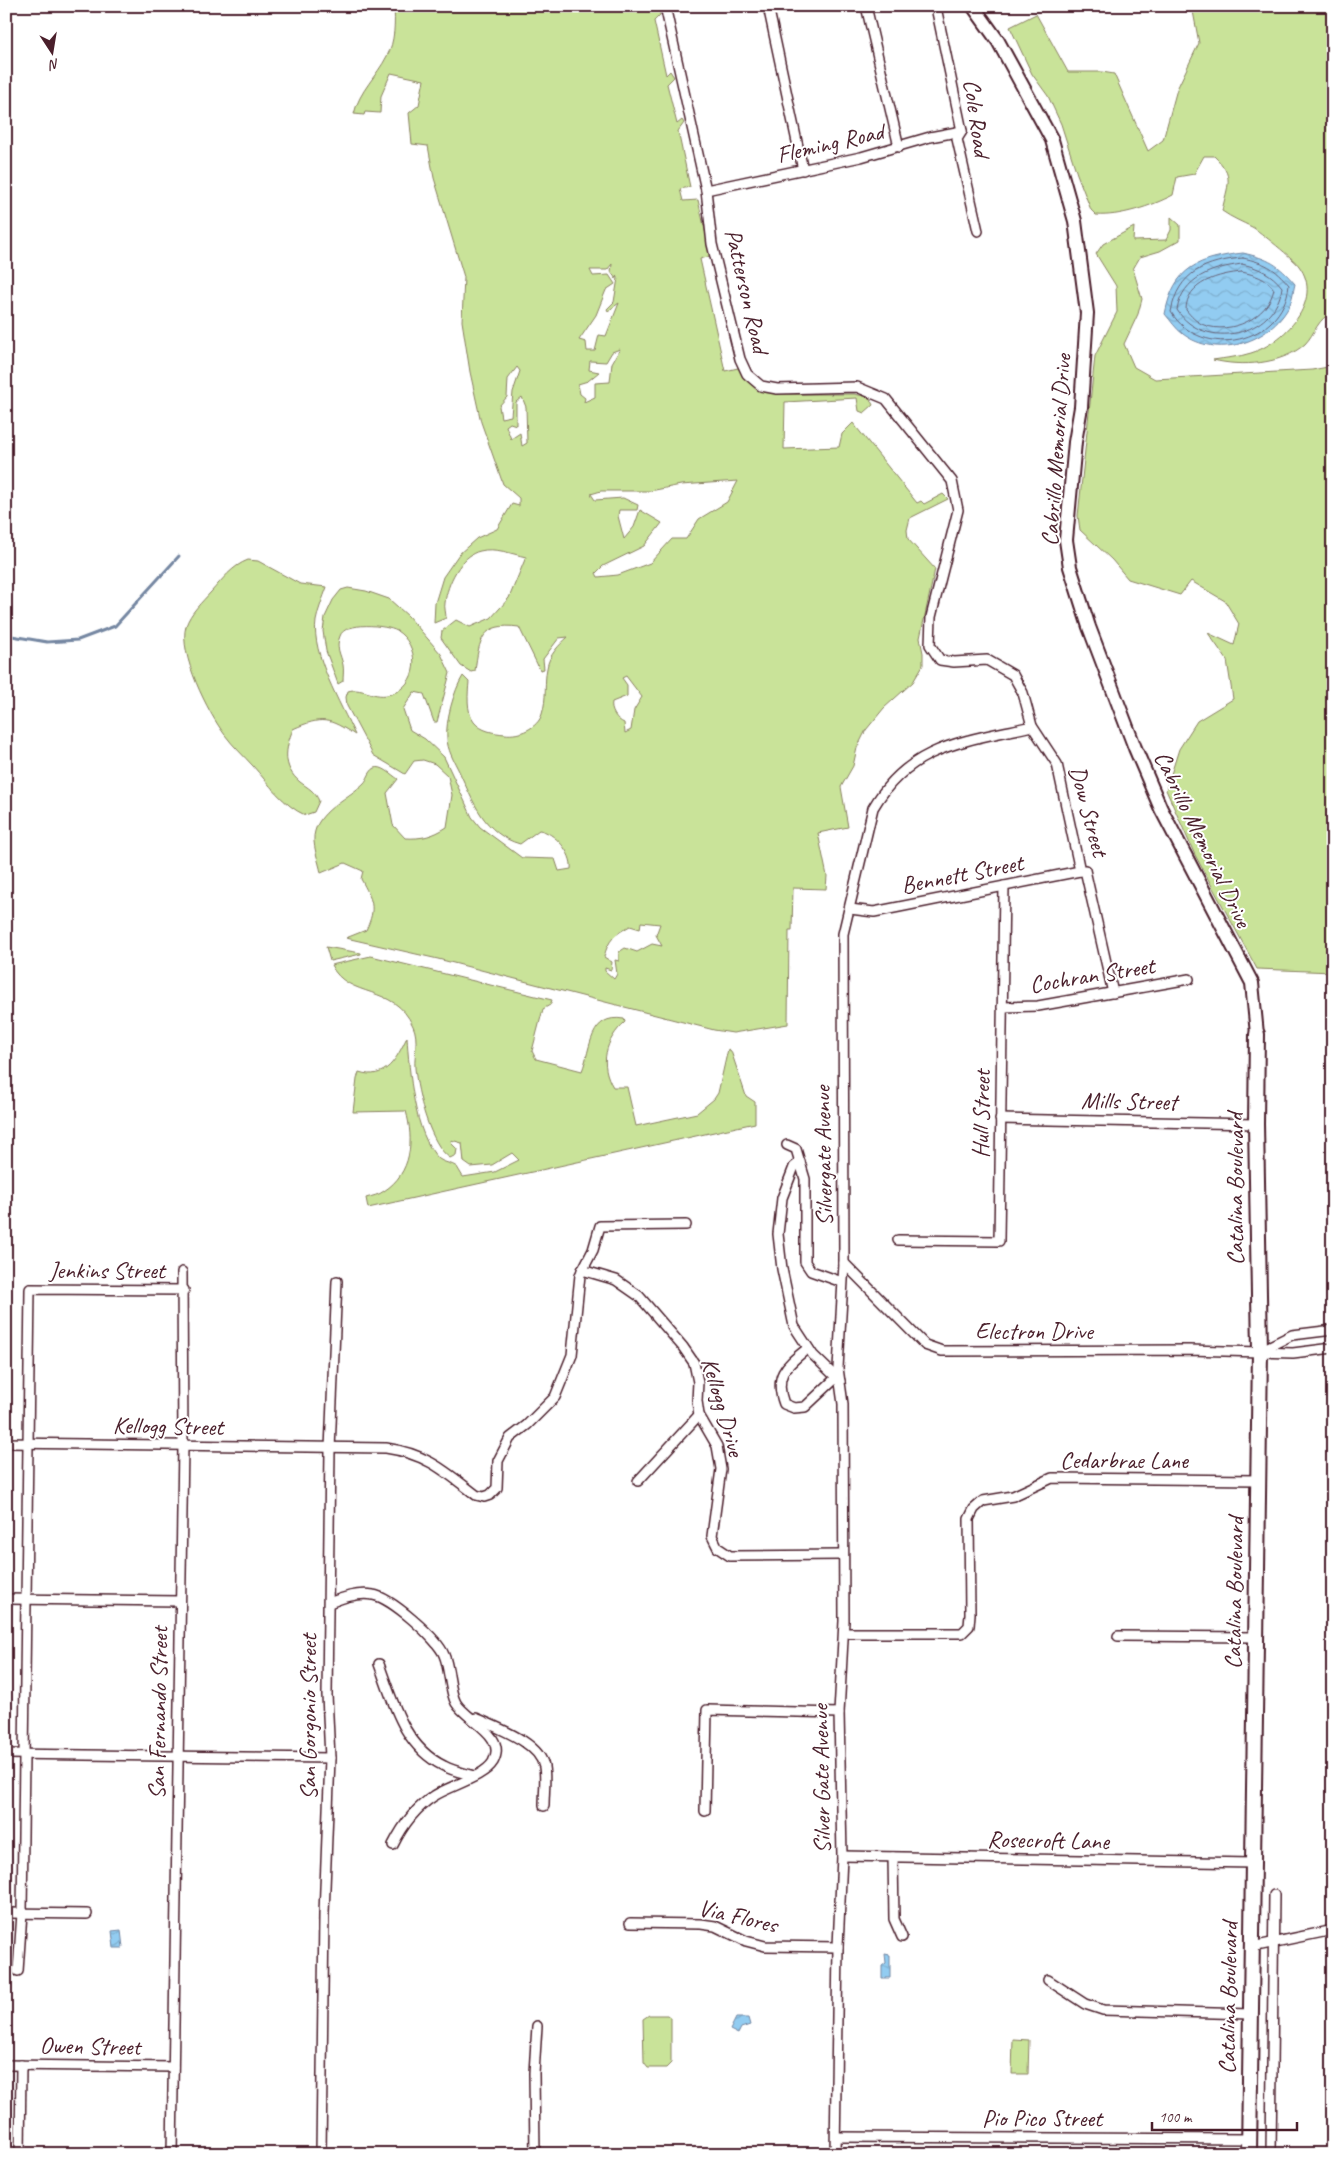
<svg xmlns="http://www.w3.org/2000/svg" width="1339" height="2160" viewBox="0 0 1339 2160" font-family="Caveat,sans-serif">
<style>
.green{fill:#c9e399;stroke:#8a8162;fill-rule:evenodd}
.water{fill:url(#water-waves);stroke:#7587a2}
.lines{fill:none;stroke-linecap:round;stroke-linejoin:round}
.shore{stroke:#67647a;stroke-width:1}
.stream{stroke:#7587a2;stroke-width:3}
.street-casing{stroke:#4a1f2b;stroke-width:12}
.secondary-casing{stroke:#4a1f2b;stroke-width:16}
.primary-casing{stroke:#4a1f2b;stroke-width:18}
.street{stroke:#fff;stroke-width:9}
.secondary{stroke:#fff;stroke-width:12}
.primary{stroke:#fff;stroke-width:14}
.labels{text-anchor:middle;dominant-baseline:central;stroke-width:4;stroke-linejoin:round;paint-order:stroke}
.street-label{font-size:24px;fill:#4a1f2b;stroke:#fff}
</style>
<defs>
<pattern id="water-waves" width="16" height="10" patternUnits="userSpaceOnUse" patternTransform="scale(1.25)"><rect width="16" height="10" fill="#92ccf1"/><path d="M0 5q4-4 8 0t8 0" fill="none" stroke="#7fafcf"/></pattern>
</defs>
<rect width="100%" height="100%" fill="#fff"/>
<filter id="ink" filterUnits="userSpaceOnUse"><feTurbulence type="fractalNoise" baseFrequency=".02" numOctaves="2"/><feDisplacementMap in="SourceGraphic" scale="10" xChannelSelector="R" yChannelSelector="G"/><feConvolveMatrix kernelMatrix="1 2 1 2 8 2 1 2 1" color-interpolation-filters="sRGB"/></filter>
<g filter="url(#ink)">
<!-- green -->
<g class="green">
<path d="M394,6H658L660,15L654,21L666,75L670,71L674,77L667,84L677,124L682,120L684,123L678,131L690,187L680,189L683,201L698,200L711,256L700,259L725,371L738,368C748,381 759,390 775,394H854L869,397L873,405L864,413L859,411L857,398L785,402L784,449L839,447L842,434L853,423L917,503L921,501L924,504L943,494L948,499L910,518L907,530L908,539L935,569L920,638L923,653V665L913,682L884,708L866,730L857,748L853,766L841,787L848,827L818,833L827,876L826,889L793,888L792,930H789L788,1024L733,1033L714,1030L438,959L346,938L366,930C377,907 372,900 361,879L363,871L345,863L321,873C319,861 311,843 315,831C321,809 349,798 364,783C368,779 369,771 375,768C382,765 392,775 398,779L387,793L393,825L405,838C422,839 433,836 447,827L452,795L448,776L435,764L423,760L414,761L405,774L373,755L347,706L346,697L348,691C364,686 376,702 396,692C420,680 419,645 397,631C386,625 345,621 340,636C335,648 341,654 343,665C344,670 343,676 343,681L338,684L326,651L323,631L325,617L333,600L341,590L348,588L366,591L389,599L408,616L441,654L450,673L437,722H434L424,694L414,692L403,709L410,730L425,739L444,757L472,817L480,827L522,858L555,859L559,871L571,869C573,853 554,832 539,830L520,844C484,834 473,801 459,771C454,761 447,749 447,738C445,722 454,690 463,676L469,682C468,692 466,712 474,722C481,731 494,733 505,734C519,736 538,728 542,714C547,699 544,682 547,668C549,655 559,645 568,637L559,638L543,659L544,669L540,670L519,627C482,622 479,639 475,671L471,672L461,666L441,638L442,631L456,620L470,627L491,618L509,598L526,557C512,554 495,547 480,551C461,555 447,584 445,603C444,607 446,613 446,618L434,623L435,603L443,577L459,554L477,538L497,529L512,504L519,506V498L503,484L481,422L470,372L462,321L464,277L434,178L428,146L412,144L409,113L419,105L424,80L391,73L381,96L380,113L365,112L364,115L354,114C359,91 377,76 387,56C395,42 395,22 394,6ZM612,264L611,272L616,279L617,275L618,278L614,302L607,309L608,311L619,303L606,336L599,335L595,351H587L586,342L579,340L596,315L606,290L615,284L609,275L593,276L590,270H607ZM620,349L612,363L610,382L595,383V397L584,402L585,398L580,394L578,384L588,381L599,372L589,370L590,361L606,362L612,352ZM517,367L520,371L513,392L511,416L501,418L499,406L507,397L508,379ZM522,397L526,407L527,443L522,446L520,433L511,439L506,426L510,423L516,425V402ZM738,481L727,502L699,519L686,539H672L650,563L618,575L598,577L596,573L603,566L644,546L662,523L640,510L634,527L624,539L618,516L619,510H637L638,505L623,498L595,500L591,494L601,491H650L681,485ZM626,676L642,697L634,710L631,730L625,733L624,723C617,720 610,711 612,702L627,696V685L622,678ZM641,922L660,924L656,935L662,946L652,944L637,952L625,948L619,952V961L615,960L617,974L614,979L605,971V968L611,970L612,962L604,957C608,940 615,934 630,926L640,929Z"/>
<path d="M1192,6H1333V313C1318,317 1315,334 1305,344C1282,365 1241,367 1213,360C1225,358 1239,357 1251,353C1283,343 1325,301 1299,266C1296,261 1258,230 1252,227C1242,222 1232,218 1222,211C1227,185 1236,177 1214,156H1204L1194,174L1177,177L1173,195C1152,206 1119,217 1096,215L1091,210L1077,174L1061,124L1048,96L1032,74L1010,27L1036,14L1068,72H1102L1114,74L1148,151L1163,140L1177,89L1199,43Z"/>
<path d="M1171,217L1180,225V240L1160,251L1140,257L1133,269L1142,299L1138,314L1124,344L1134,367L1155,379L1312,370L1333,366V972L1257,969L1195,855L1166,790L1179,749L1197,721L1233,699L1227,660L1208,633L1234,645L1239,624L1225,601L1191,581L1180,595L1128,579L1112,560L1080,530L1078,516L1095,356L1117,312L1116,286L1096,254L1103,244L1134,227L1133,241L1166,240L1171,230Z"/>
<path d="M248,560L258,561L300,584L327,587C323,598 318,610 316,621C311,654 341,704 355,735C329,718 322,716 293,729C285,749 282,767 300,782C308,788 315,791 319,801L314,812L305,815C284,806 268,783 253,766C244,756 233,746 225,735C208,713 178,653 186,626C190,613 202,602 211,592C222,580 232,566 248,560Z"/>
<path d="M326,947L361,953V954L330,961Z"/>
<path d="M371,956L552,1000L550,1005L543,1009L532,1051L536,1059L582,1071C591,1049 589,1013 624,1019L625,1022C605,1040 599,1064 613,1087H627L636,1126L697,1113L714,1099L718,1093L728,1049L731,1051L746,1096L755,1102V1123L368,1208L366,1198C372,1196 379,1195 384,1191C412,1173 414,1140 406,1111L353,1112L357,1079L359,1072C386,1081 397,1058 407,1037C409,1070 414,1135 439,1159C444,1163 452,1163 457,1167C459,1170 461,1174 463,1177L495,1172L519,1160L512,1153L492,1165L471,1167L464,1162L462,1143L451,1140L452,1144L457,1149L456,1155L450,1158C430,1145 417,1092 415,1068C414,1054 419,1039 413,1026C394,983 348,1000 331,965Z"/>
<path d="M649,2015H667L671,2018V2063L666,2068H648L644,2063L643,2019Z"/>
<path d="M1013,2039L1029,2040L1028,2074H1012Z"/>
</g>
<!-- water -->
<g class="water">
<path d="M1243,253C1269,259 1278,264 1295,284C1293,292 1292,303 1287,310C1267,343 1216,359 1183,334C1176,329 1171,321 1165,314C1174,267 1199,258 1243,253Z"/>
<path d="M121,1930L123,1948H114L112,1931Z"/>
<path d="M885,1954L890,1955V1978H882V1966L886,1963Z"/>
<path d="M736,2018H748L750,2025L741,2028L738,2034L730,2030Z"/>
</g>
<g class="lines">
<!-- shore -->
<g class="shore">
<path d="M1243,258C1265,263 1274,267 1289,285C1283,343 1202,362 1171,312C1178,272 1206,261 1243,258Z"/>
<path d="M1242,264C1259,268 1271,273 1282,287C1276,336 1204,352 1177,310C1183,277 1212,268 1242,264Z"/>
<path d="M1242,272C1255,275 1266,278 1274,289C1268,318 1231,335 1204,325C1196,322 1191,316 1186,310C1186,282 1220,274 1242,272Z"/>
</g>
<!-- stream -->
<path class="stream" d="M6,635L47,642L78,640L115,626L179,556"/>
<!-- street casing -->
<g class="street-casing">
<g id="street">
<path d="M665,6L706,190L712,244L740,359L747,374L761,386L777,389L857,387L886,399L952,481L958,510L931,617L930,645L940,660L954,662L987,660L1013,675L1023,693L1032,726L1057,764L1080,871"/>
<path d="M768,6L803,170"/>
<path d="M866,6L899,147"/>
<path d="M937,12L962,131L957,139L978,231"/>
<path d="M706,190L861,157L930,137L962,131"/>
<path d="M850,909L874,912L1085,870L1113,993"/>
<path d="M1002,1007L1038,1006L1189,979"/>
<path d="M1000,1119L1256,1124"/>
<path d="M787,1145L796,1149L805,1179V1262L811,1271L842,1282"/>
<path d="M800,1162L794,1167L782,1198L778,1234L782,1269L794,1326L813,1355L840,1381"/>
<path d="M898,1240L999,1241L1004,886"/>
<path d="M844,1263L925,1345L942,1351L1189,1350L1293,1353L1333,1348"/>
<path d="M582,1270L616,1280L639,1296L683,1347L694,1363L698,1382L697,1401L699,1415L717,1446L721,1469L712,1536L718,1548L730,1556L842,1555"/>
<path d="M808,1348C787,1365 773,1374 784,1404L794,1408L805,1407L837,1377"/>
<path d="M1260,1351L1292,1335L1333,1330"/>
<path d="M6,1443L386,1448C427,1454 445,1471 476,1495L484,1497L490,1495L497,1488L498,1461L510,1438L527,1425L555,1397L572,1355L580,1275L593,1250L600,1226L686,1225"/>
<path d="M638,1481L699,1415"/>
<path d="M6,1599L180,1601"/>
<path d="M329,1603C342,1598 358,1592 373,1595C390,1597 438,1639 444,1655C450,1668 449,1691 456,1703C467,1721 508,1735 493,1762C484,1777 449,1786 434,1796C415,1808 403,1825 393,1845"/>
<path d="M844,1633H962L969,1626L970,1614L969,1519L974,1509L983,1501L1013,1496L1052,1478L1258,1480"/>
<path d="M1118,1636L1256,1637"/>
<path d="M379,1664C393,1702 404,1747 444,1766C453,1771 464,1773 474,1776"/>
<path d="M476,1718C497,1728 540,1742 544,1767C546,1779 544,1793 544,1806"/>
<path d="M6,1754L330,1758"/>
<path d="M705,1811L707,1710L839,1713"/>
<path d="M842,1856L1253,1863"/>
<path d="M893,1857L894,1919L902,1937"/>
<path d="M6,1913L87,1914"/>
<path d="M630,1923L701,1924L715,1926L746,1941L765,1946L838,1947"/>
<path d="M1252,1947L1333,1930"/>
<path d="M18,1971L22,1913L30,1289L184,1290"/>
<path d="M1048,1980L1085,2004L1103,2010L1251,2014"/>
<path d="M6,2065L173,2067"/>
<path d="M836,2137L1249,2139"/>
<path d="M20,2154L21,2065"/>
<path d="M172,2154L183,1446L182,1272"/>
<path d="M321,2154L324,1914L330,1758L327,1695L330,1449L337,1281"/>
<path d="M535,2154L534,2073L537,2026"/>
<path d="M835,2154L838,1947L842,1856L839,1713L844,1621L843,1404L838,1368L844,1263L843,934L873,808C910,744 967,741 1032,726"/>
<path d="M1271,2154L1274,1895"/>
</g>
</g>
<!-- secondary casing -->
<g class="secondary-casing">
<path id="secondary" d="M973,6L998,41L1052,140L1075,221L1087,313L1081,407L1075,442L1066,540L1070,567L1089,627L1135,748L1161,809L1252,983L1257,1034"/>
</g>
<!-- primary casing -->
<g class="primary-casing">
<path id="primary" d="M1249,2154L1260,1351L1256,1124L1257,1034"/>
</g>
<!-- street -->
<use href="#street" class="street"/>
<!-- secondary -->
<use href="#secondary" class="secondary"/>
<!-- primary -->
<use href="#primary" class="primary"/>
</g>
</g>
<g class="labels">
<!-- street labels -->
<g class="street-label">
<text transform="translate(977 118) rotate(82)">Cole Road</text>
<text transform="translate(830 143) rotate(-13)">Fleming Road</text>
<text transform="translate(747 291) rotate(77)">Patterson Road</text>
<text transform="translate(1056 450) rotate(-86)">Cabrillo Memorial Drive</text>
<text transform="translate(1089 811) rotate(75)">Dow Street</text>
<text transform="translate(1203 839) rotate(64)">Cabrillo Memorial Drive</text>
<text transform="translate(962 874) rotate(-11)">Bennett Street</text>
<text transform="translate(1092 975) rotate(-9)">Cochran Street</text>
<text transform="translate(1129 1101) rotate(1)">Mills Street</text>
<text transform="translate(981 1114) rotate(-89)">Hull Street</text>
<text transform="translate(823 1156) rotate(-91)">Silvergate Avenue</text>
<text transform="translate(1235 1189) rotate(-90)">Catalina Boulevard</text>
<text x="107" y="1270">Jenkins Street</text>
<text x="1034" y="1331">Electron Drive</text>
<text transform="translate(723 1407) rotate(74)">Kellogg Drive</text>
<text transform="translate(168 1426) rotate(1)">Kellogg Street</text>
<text x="1124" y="1460">Cedarbrae Lane</text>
<text transform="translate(1234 1593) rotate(-89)">Catalina Boulevard</text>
<text transform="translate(158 1713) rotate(-89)">San Fernando Street</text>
<text transform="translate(308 1717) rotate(-90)">San Gorgonio Street</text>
<text transform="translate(821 1779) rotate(-91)">Silver Gate Avenue</text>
<text transform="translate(1048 1840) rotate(1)">Rosecroft Lane</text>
<text transform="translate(738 1916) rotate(13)">Via Flores</text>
<text transform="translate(1228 1998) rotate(-89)">Catalina Boulevard</text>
<text transform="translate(90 2046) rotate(1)">Owen Street</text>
<text x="1042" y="2118">Pio Pico Street</text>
</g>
</g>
<!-- margin -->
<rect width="1339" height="2160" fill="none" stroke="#fff" stroke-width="25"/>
<rect x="12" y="12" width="1314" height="2135" fill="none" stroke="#4a1f2b" stroke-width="2" filter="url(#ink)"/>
<!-- north arrow -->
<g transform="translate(52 52) rotate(168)" stroke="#ffffff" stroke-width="4" paint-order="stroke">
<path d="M0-4L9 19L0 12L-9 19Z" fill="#4a1f2b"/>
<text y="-8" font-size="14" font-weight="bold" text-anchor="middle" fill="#4a1f2b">N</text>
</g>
<!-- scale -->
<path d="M1152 2122v8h145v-8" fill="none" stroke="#4a1f2b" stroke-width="2.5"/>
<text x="1159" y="2122" font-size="15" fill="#4a1f2b" stroke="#ffffff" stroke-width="4" paint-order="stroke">100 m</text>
</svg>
